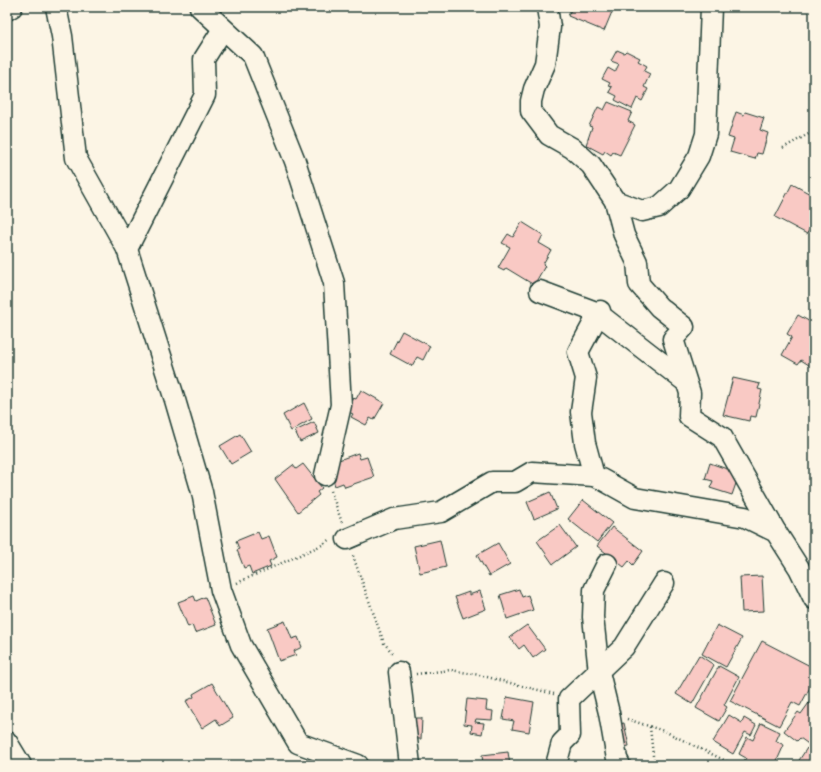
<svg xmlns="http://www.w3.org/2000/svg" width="821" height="772" viewBox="0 0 821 772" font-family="'Shantell Sans',sans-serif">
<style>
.building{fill:#f9c9c4;stroke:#1f3d34}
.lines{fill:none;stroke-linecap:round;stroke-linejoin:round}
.minor-casing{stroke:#1f3d34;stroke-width:23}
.path{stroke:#1f3d34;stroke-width:2.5;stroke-dasharray:1 3;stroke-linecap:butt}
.minor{stroke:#fcf5e5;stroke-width:20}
</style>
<rect width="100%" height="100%" fill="#fcf5e5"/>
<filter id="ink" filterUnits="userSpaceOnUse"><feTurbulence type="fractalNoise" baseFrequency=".025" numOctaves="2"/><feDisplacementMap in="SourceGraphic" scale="8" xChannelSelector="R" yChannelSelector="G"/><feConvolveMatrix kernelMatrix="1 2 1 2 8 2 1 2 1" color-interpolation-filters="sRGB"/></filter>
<g filter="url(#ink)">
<!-- building -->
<g class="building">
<path d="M572,7H614L604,31L568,16Z"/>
<path d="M617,50L624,53L626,51L640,58L638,61L647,66L644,71L650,74L644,87L648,89L642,101L637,98L632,109L615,100L617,96L609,92L612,87L608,86L610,83L602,79L608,68L615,72L619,64L611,61Z"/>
<path d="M608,102L632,112L628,121L635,125L620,155L613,152L611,155L605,151L603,154L586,145L592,127L589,126L598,107L604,110Z"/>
<path d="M736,112L744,115L745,112L764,118L760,130L768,133L762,154L757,153L755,159L730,152L734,139L728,137Z"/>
<path d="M792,184L814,196V220L807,234L775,217Z"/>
<path d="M522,222L543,235L539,243L551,250L543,264L545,266L534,285L506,268L504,271L498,268L510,247L502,243L508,234L513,237Z"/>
<path d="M798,315L814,324V364L812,367L801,360L798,364L782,355L792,337L787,334Z"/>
<path d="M402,331L430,346L423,360L417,357L412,366L390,354Z"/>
<path d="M733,378L760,384L758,389L762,390L756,417L750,416L749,421L723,415Z"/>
<path d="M361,390L384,403L374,420L370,418L366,425L351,417L353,414L345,410L353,398L356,399Z"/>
<path d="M304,403L312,419L291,431L283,415Z"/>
<path d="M314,422L319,433L300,442L295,431Z"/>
<path d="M240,434L251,452L231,464L220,446Z"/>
<path d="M358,453L360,459L367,457L374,477L345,487L343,483L335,486L328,464Z"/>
<path d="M710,463L727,469L729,465L741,469L732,495L710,488L713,481L705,479Z"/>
<path d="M303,464L322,488L317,492L319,495L298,512L275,479L293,465L296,469Z"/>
<path d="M550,492L557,509L534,519L527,502Z"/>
<path d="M583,500L612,523L597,542L568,519Z"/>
<path d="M560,525L576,547L553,564L537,541Z"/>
<path d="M612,527L643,551L633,565L629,561L624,567L597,546Z"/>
<path d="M258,532L261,539L269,536L277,557L269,561L271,566L252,574L249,566L244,568L237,550L239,549L236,541Z"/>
<path d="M440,540L446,567L420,573L414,546Z"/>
<path d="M498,543L510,564L489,576L477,555Z"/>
<path d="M762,576L764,611L742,612L740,577Z"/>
<path d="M519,589L522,597L528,595L533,610L507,619L500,595Z"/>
<path d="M480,591L486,609L463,618L455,597L469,592V595Z"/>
<path d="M194,596L196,601L205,597L216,625L195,633L192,625L188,627L178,602Z"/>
<path d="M285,621L292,639L298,637L302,647L294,651L296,655L279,661L267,628Z"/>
<path d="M527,625L545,649L533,658L524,645L519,649L510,637Z"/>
<path d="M717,625L742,638L726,667L702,654Z"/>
<path d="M762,641L814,668V680L800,706L792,702L779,726L730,701Z"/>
<path d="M699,655L714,665L692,704L676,694Z"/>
<path d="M719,666L739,677L724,705L727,707L719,721L696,708Z"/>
<path d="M212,683L233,718L220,726L216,719L202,728L186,701L194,697L193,694Z"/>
<path d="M507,697L534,702L529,732L512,729L514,721L503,719Z"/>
<path d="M467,699L487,701L486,710L493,711L492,720L476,719L475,722L484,723L482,734L471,732L472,725L464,724Z"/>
<path d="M811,700L814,702V742L811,746L800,738L797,741L784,731L798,712L801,714Z"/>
<path d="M729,715L742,723L744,718L756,725L751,735L745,732L733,754L713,742Z"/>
<path d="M408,718H422L421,739H408Z"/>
<path d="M624,723L629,746L619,748L614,725Z"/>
<path d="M761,723L780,732L776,741L784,745L775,765H752L744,761L746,758L739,754L747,737L753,740Z"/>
<path d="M807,748L814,752V765H796Z"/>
<path d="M508,752L510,765H479L483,764L482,755Z"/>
</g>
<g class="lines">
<!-- minor casing -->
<g class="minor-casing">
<g id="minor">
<path d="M56,7L62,36L76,158L127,249"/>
<path d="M200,7L253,56L295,161L334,283L341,405L325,475"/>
<path d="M547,7L550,27L545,64L534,89L531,101V111L549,135L572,148L591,165L615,201L642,211L659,207L679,189L699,156L706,134L711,7"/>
<path d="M7,10L12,7"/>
<path d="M223,29L204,59L205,95L127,249L175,400L202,492L221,590L241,645L298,743L358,765"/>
<path d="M615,201L624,235L637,262L639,284L659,307L684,327L673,339L690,393L689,416L722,437L776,532"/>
<path d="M540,291L596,312L686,382"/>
<path d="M600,311L578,352L586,378L581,412L585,443L594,476L601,479L635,498L745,517L776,532L799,568L814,599"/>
<path d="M347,539L394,519L441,512L492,482H515L532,472L594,476"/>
<path d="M607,564L594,590L593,617L599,672L609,713L617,759L620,765"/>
<path d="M399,672L410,765"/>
<path d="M7,742L21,765"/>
<path d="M556,765L562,743L570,735L569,699L624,647L664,583"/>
</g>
</g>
<!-- path -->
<g class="path">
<path d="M783,148L814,131"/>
<path d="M331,491L342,523"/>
<path d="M353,556L384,643L394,655"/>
<path d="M237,583L322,545L330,539"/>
<path d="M416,674L451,670L479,675L554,694"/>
<path d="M627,719L664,731L734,765"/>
<path d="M650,727L654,765"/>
</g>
<!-- minor -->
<use href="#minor" class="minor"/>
</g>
</g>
<!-- margin -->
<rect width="821" height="772" fill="none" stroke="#fcf5e5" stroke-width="24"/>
<rect x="12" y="12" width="797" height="748" fill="none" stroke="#1f3d34" stroke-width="1.5" filter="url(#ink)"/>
</svg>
